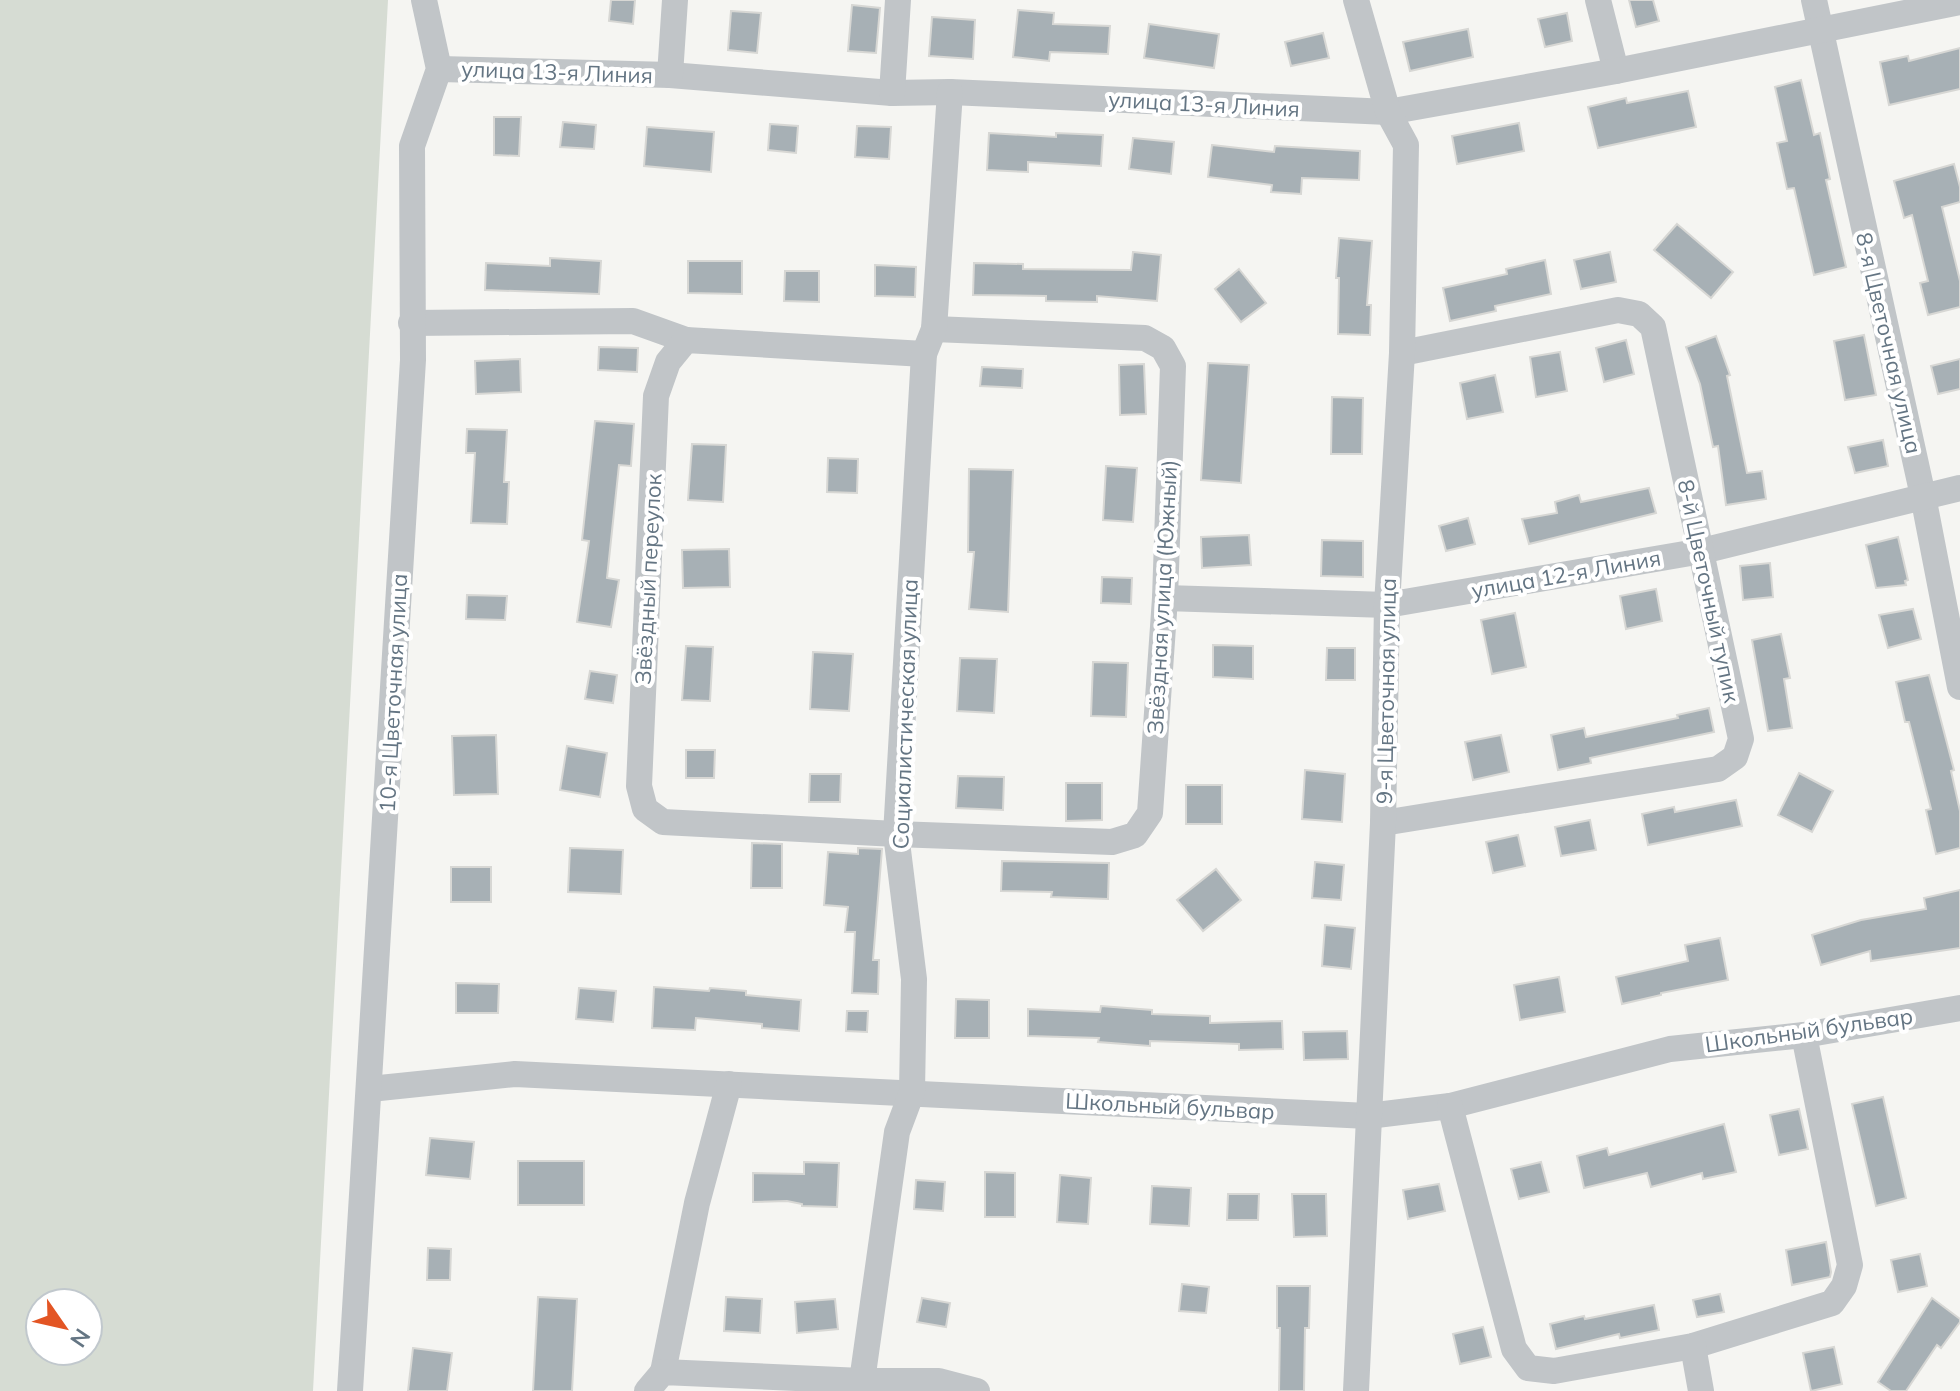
<svg xmlns="http://www.w3.org/2000/svg" width="1960" height="1391" viewBox="0 0 1960 1391" font-family="Mulish,sans-serif">
<style>
.green{fill:#d6dcd3;fill-rule:evenodd}
.building{fill:#a7b0b5;stroke:#d7d7d4;stroke-width:2}
.lines{fill:none;stroke-linecap:round;stroke-linejoin:round}
.minor{stroke:#c1c5c8;stroke-width:26}
.labels{text-anchor:middle;dominant-baseline:central;stroke-width:8;stroke-linejoin:round;paint-order:stroke}
.street-label{font-size:22px;fill:#647583;stroke:#fff}
</style>
<rect width="100%" height="100%" fill="#f5f5f2"/>
<!-- green -->
<path class="green" d="M0,0H388L313,1391H0ZM40,1303H88V1351H40Z"/>
<!-- building -->
<g class="building">
<path d="M611,0H635L633,24L609,21Z"/>
<path d="M1629,0H1653L1659,21L1636,27Z"/>
<path d="M852,5L880,8L876,53L848,51Z"/>
<path d="M1018,10L1054,13L1053,24L1110,26L1108,54L1050,52L1049,61L1013,57Z"/>
<path d="M731,11L761,13L757,53L728,50Z"/>
<path d="M1567,13L1572,41L1545,47L1538,19Z"/>
<path d="M932,17L975,20L973,59L929,56Z"/>
<path d="M1149,24L1219,34L1214,68L1144,58Z"/>
<path d="M1468,29L1473,57L1410,71L1403,42Z"/>
<path d="M1323,33L1329,58L1291,66L1285,42Z"/>
<path d="M1960,48V89L1889,105L1880,62L1908,56L1909,61Z"/>
<path d="M1801,80L1814,135L1820,133L1830,179L1826,180L1846,267L1814,275L1794,188L1787,189L1777,143L1787,141L1775,87Z"/>
<path d="M1688,91L1696,127L1598,148L1588,107L1626,98L1627,103Z"/>
<path d="M494,117H521L519,156L494,155Z"/>
<path d="M563,122L596,125L594,149L560,147Z"/>
<path d="M1519,123L1524,151L1457,164L1452,136Z"/>
<path d="M770,124L798,126L796,153L768,150Z"/>
<path d="M857,126L891,127L889,159L855,157Z"/>
<path d="M647,127L714,132L711,172L644,166Z"/>
<path d="M989,133L1056,137V133L1103,135L1101,166L1028,162V172L987,170Z"/>
<path d="M1133,138L1174,142L1171,174L1129,169Z"/>
<path d="M1212,145L1274,152L1275,146L1360,151L1359,180L1302,178L1301,194L1271,192L1272,185L1208,177Z"/>
<path d="M1954,164L1960,187V202L1942,207L1960,281V307L1928,315L1920,283L1928,281L1912,215L1904,218L1894,181Z"/>
<path d="M1677,224L1733,272L1711,298L1654,250Z"/>
<path d="M1339,238L1372,241L1367,305H1371L1370,335L1338,334L1339,278H1336Z"/>
<path d="M1133,252L1161,255L1157,301L1097,296V302L1046,301V296L973,295L974,263L1023,264V269L1131,270Z"/>
<path d="M1610,252L1616,282L1581,289L1574,260Z"/>
<path d="M550,258L601,261L599,294L485,290L486,263L550,266Z"/>
<path d="M1545,260L1551,294L1495,306L1496,311L1450,321L1443,288L1507,274L1506,269Z"/>
<path d="M688,261H742V294L688,293Z"/>
<path d="M875,265L916,267L915,297L875,296Z"/>
<path d="M1239,269L1266,303L1241,322L1215,289Z"/>
<path d="M785,271H819V302L784,301Z"/>
<path d="M1864,335L1876,395L1845,400L1834,341Z"/>
<path d="M1716,336L1730,375L1727,376L1747,473L1762,471L1766,499L1726,505L1718,446L1713,447L1700,384L1686,347Z"/>
<path d="M1626,340L1634,374L1604,382L1596,348Z"/>
<path d="M599,347L638,348L637,372L598,370Z"/>
<path d="M1560,352L1567,391L1536,397L1530,357Z"/>
<path d="M520,359L521,392L476,394L475,361Z"/>
<path d="M1960,359V389L1938,394L1931,366Z"/>
<path d="M1208,363L1249,365L1241,483L1201,480Z"/>
<path d="M1144,364L1146,414L1120,415L1119,365Z"/>
<path d="M982,367L1023,369L1022,388L980,386Z"/>
<path d="M1495,375L1503,412L1467,419L1460,383Z"/>
<path d="M1332,397L1363,398L1362,454H1331Z"/>
<path d="M595,421L634,424L631,466L619,465L607,578L619,580L611,627L577,622L589,541L582,540Z"/>
<path d="M467,429L507,430L504,482H509L507,524L471,523L475,453H466Z"/>
<path d="M1883,440L1888,466L1855,473L1848,447Z"/>
<path d="M692,444L726,445L723,502L688,500Z"/>
<path d="M828,458L858,459L857,493L827,492Z"/>
<path d="M1106,466L1137,468L1133,522L1103,520Z"/>
<path d="M969,469L1013,470L1008,612L969,609L974,552H968Z"/>
<path d="M1649,488L1656,513L1529,544L1522,519L1557,513L1555,502L1579,495L1581,502Z"/>
<path d="M1468,518L1475,544L1446,551L1439,526Z"/>
<path d="M1249,535L1251,565L1202,568L1201,537Z"/>
<path d="M1898,537L1908,580L1905,581L1906,585L1876,588L1866,545Z"/>
<path d="M1322,540L1363,541V577L1321,576Z"/>
<path d="M729,549L730,587L683,588L682,550Z"/>
<path d="M1770,563L1773,597L1743,600L1740,566Z"/>
<path d="M1102,577L1132,578L1131,604L1101,603Z"/>
<path d="M1656,589L1662,621L1626,629L1620,596Z"/>
<path d="M467,595L507,596L505,620L466,619Z"/>
<path d="M1913,609L1921,639L1888,648L1879,615Z"/>
<path d="M1515,613L1526,667L1492,674L1481,620Z"/>
<path d="M1781,634L1790,678L1784,679L1792,728L1768,731L1752,640Z"/>
<path d="M1213,645L1253,646V679L1213,677Z"/>
<path d="M686,646L713,647L710,701L682,700Z"/>
<path d="M1327,648H1355V680H1326Z"/>
<path d="M813,652L853,654L849,711L810,709Z"/>
<path d="M960,658L997,659L994,713L957,711Z"/>
<path d="M1093,662L1128,663L1126,717L1091,716Z"/>
<path d="M590,671L617,675L613,703L585,699Z"/>
<path d="M1929,675L1954,770L1951,771L1960,811V848L1936,854L1926,810L1931,809L1909,722H1905L1896,682Z"/>
<path d="M1709,708L1714,732L1590,758L1591,763L1558,770L1551,735L1584,728L1586,737L1678,718L1677,715Z"/>
<path d="M496,735L498,794L454,795L452,736Z"/>
<path d="M1501,735L1509,772L1473,780L1465,742Z"/>
<path d="M567,746L607,753L600,797L560,790Z"/>
<path d="M686,750H715L714,778H686Z"/>
<path d="M1305,770L1345,774L1342,822L1302,819Z"/>
<path d="M1799,773L1833,791L1812,832L1778,815Z"/>
<path d="M810,774H841L840,802H809Z"/>
<path d="M958,776L1004,777L1003,810L956,808Z"/>
<path d="M1066,783H1102V820L1066,821Z"/>
<rect x="1186" y="785" width="36" height="39"/>
<path d="M1736,800L1742,826L1648,845L1642,814L1674,807L1675,812Z"/>
<path d="M1590,820L1596,850L1561,856L1555,827Z"/>
<path d="M1518,835L1525,866L1493,873L1486,842Z"/>
<path d="M752,843L782,844V888H751Z"/>
<path d="M570,848L623,850L621,894L568,892Z"/>
<path d="M858,848L882,849L873,960H879L878,994L852,993L855,932H845L848,907L824,905L828,852L858,854Z"/>
<path d="M1002,861L1109,863L1108,899L1051,897L1052,892L1001,891Z"/>
<path d="M1315,862L1344,865L1341,900L1312,898Z"/>
<rect x="451" y="867" width="40" height="35"/>
<path d="M1216,869L1241,900L1203,931L1177,900Z"/>
<path d="M1960,890V948L1871,961L1870,951L1821,965L1812,935L1861,920L1926,909L1924,898Z"/>
<path d="M1325,925L1355,928L1351,969L1322,966Z"/>
<path d="M1720,938L1728,980L1661,993V995L1622,1004L1616,977L1688,961L1685,945Z"/>
<path d="M1559,977L1565,1012L1520,1020L1514,985Z"/>
<path d="M456,983L499,984L498,1013H456Z"/>
<path d="M654,987L709,991L710,988L746,991V995L801,1000L799,1031L762,1028V1024L696,1018L695,1030L652,1028Z"/>
<path d="M579,988L616,991L613,1022L576,1019Z"/>
<path d="M956,999L989,1000V1038H955Z"/>
<path d="M1101,1006L1152,1010V1014L1210,1016V1023L1282,1021L1283,1049L1239,1050V1044L1150,1041V1046L1098,1042L1099,1038L1028,1036V1009L1100,1012Z"/>
<path d="M847,1011H868L867,1032L846,1031Z"/>
<path d="M1347,1031L1348,1059L1304,1060L1303,1032Z"/>
<path d="M1883,1097L1906,1198L1876,1206L1852,1104Z"/>
<path d="M1799,1109L1808,1149L1779,1155L1770,1115Z"/>
<path d="M1724,1124L1736,1172L1703,1179L1702,1173L1651,1187L1647,1173L1584,1188L1577,1156L1607,1148L1609,1155Z"/>
<path d="M430,1138L474,1142L470,1179L426,1175Z"/>
<rect x="518" y="1161" width="66" height="44"/>
<path d="M804,1162L839,1163L837,1207L802,1206V1204L787,1201L753,1202V1173L804,1174Z"/>
<path d="M1541,1162L1549,1192L1519,1199L1511,1169Z"/>
<path d="M985,1172L1015,1173V1217H985Z"/>
<path d="M1060,1175L1091,1178L1088,1224L1057,1222Z"/>
<path d="M916,1180L945,1182L943,1211L914,1209Z"/>
<path d="M1439,1184L1445,1211L1408,1219L1403,1190Z"/>
<path d="M1152,1186L1191,1188L1189,1226L1150,1224Z"/>
<path d="M1228,1194H1259L1258,1220H1227Z"/>
<path d="M1292,1194H1326L1327,1236L1294,1237Z"/>
<path d="M1826,1242L1831,1272L1830,1277L1792,1285L1786,1250Z"/>
<path d="M428,1248L451,1249L450,1280H427Z"/>
<path d="M1920,1254L1927,1286L1898,1292L1891,1260Z"/>
<path d="M1182,1284L1209,1287L1206,1313L1179,1311Z"/>
<path d="M1277,1286H1310L1309,1328H1305L1304,1391H1279L1280,1328H1277Z"/>
<path d="M1720,1294L1724,1312L1697,1317L1693,1300Z"/>
<path d="M538,1297L577,1299L572,1391H533Z"/>
<path d="M726,1297L762,1299L760,1333L724,1331Z"/>
<path d="M922,1298L950,1303L946,1327L917,1322Z"/>
<path d="M1932,1298L1960,1319V1322L1941,1348L1937,1345L1906,1391H1891L1878,1382Z"/>
<path d="M835,1299L838,1329L797,1333L795,1302Z"/>
<path d="M1654,1305L1659,1330L1620,1338L1619,1334L1556,1349L1550,1324L1584,1316L1585,1319Z"/>
<path d="M1483,1327L1491,1357L1460,1364L1453,1334Z"/>
<path d="M1834,1347L1842,1384L1811,1391L1803,1353Z"/>
<path d="M413,1348L452,1353L447,1391H408Z"/>
</g>
<g class="lines">
<!-- minor -->
<g class="minor">
<path d="M1598,0L1616,71"/>
<path d="M1814,0L1923,496L1960,687"/>
<path d="M439,69L670,75L892,93L950,92L1388,112L1616,71L1960,2"/>
<path d="M670,75L675,0"/>
<path d="M892,93L898,0"/>
<path d="M411,323L633,321L686,340"/>
<path d="M924,354L686,340L668,362L656,396L639,786L645,809L663,822L896,834L1112,842L1135,835L1150,813L1165,598L1173,366L1163,348L1145,338L934,329"/>
<path d="M1165,598L1387,605L1702,551L1960,488"/>
<path d="M1383,823L1718,769L1735,757L1741,739L1653,327L1639,314L1618,310L1402,353"/>
<path d="M370,1089L515,1074L1368,1116L1450,1106L1670,1049L1804,1035L1960,1008"/>
<path d="M1450,1106L1514,1349L1528,1368L1554,1371L1693,1346L1832,1303L1844,1286L1850,1265L1804,1035"/>
<path d="M1693,1346L1701,1391"/>
<path d="M663,1372L697,1203L729,1084"/>
<path d="M862,1381L897,1132L912,1092L914,979L896,834L924,354L934,329L950,92"/>
<path d="M350,1391L413,360L412,146L439,69L424,0"/>
<path d="M647,1391L663,1372L862,1381H939L977,1391"/>
<path d="M1356,1391L1383,823L1387,605L1402,353L1406,145L1388,112L1356,0"/>
</g>
</g>
<g class="labels">
<!-- street labels -->
<g class="street-label">
<text transform="translate(557 72) rotate(2)">улица 13-я Линия</text>
<text transform="translate(1204 104) rotate(3)">улица 13-я Линия</text>
<text transform="translate(1889 343) rotate(77)">8-я Цветочная улица</text>
<text transform="translate(1566 574) rotate(-10)">улица 12-я Линия</text>
<text transform="translate(648 579) rotate(-87)">Звёздный переулок</text>
<text transform="translate(1709 591) rotate(78)">8-й Цветочный тупик</text>
<text transform="translate(1162 597) rotate(-87)">Звёздная улица (Южный)</text>
<text transform="translate(1386 691) rotate(-89)">9-я Цветочная улица</text>
<text transform="translate(393 693) rotate(-87)">10-я Цветочная улица</text>
<text transform="translate(905 714) rotate(-88)">Социалистическая улица</text>
<text transform="translate(1809 1030) rotate(-8)">Школьный бульвар</text>
<text transform="translate(1170 1106) rotate(3)">Школьный бульвар</text>
</g>
</g>
<!-- north arrow -->
<g transform="translate(64 1327) rotate(124)"><circle r="38" fill="#ffffff" stroke="#c1c8cd" stroke-width="2"/>
<path d="M0-6L14 30L0 20L-14 30Z" fill="#e35524"/>
<text y="-12" font-size="22" font-weight="bold" text-anchor="middle" fill="#647583">N</text>
</g>
</svg>
